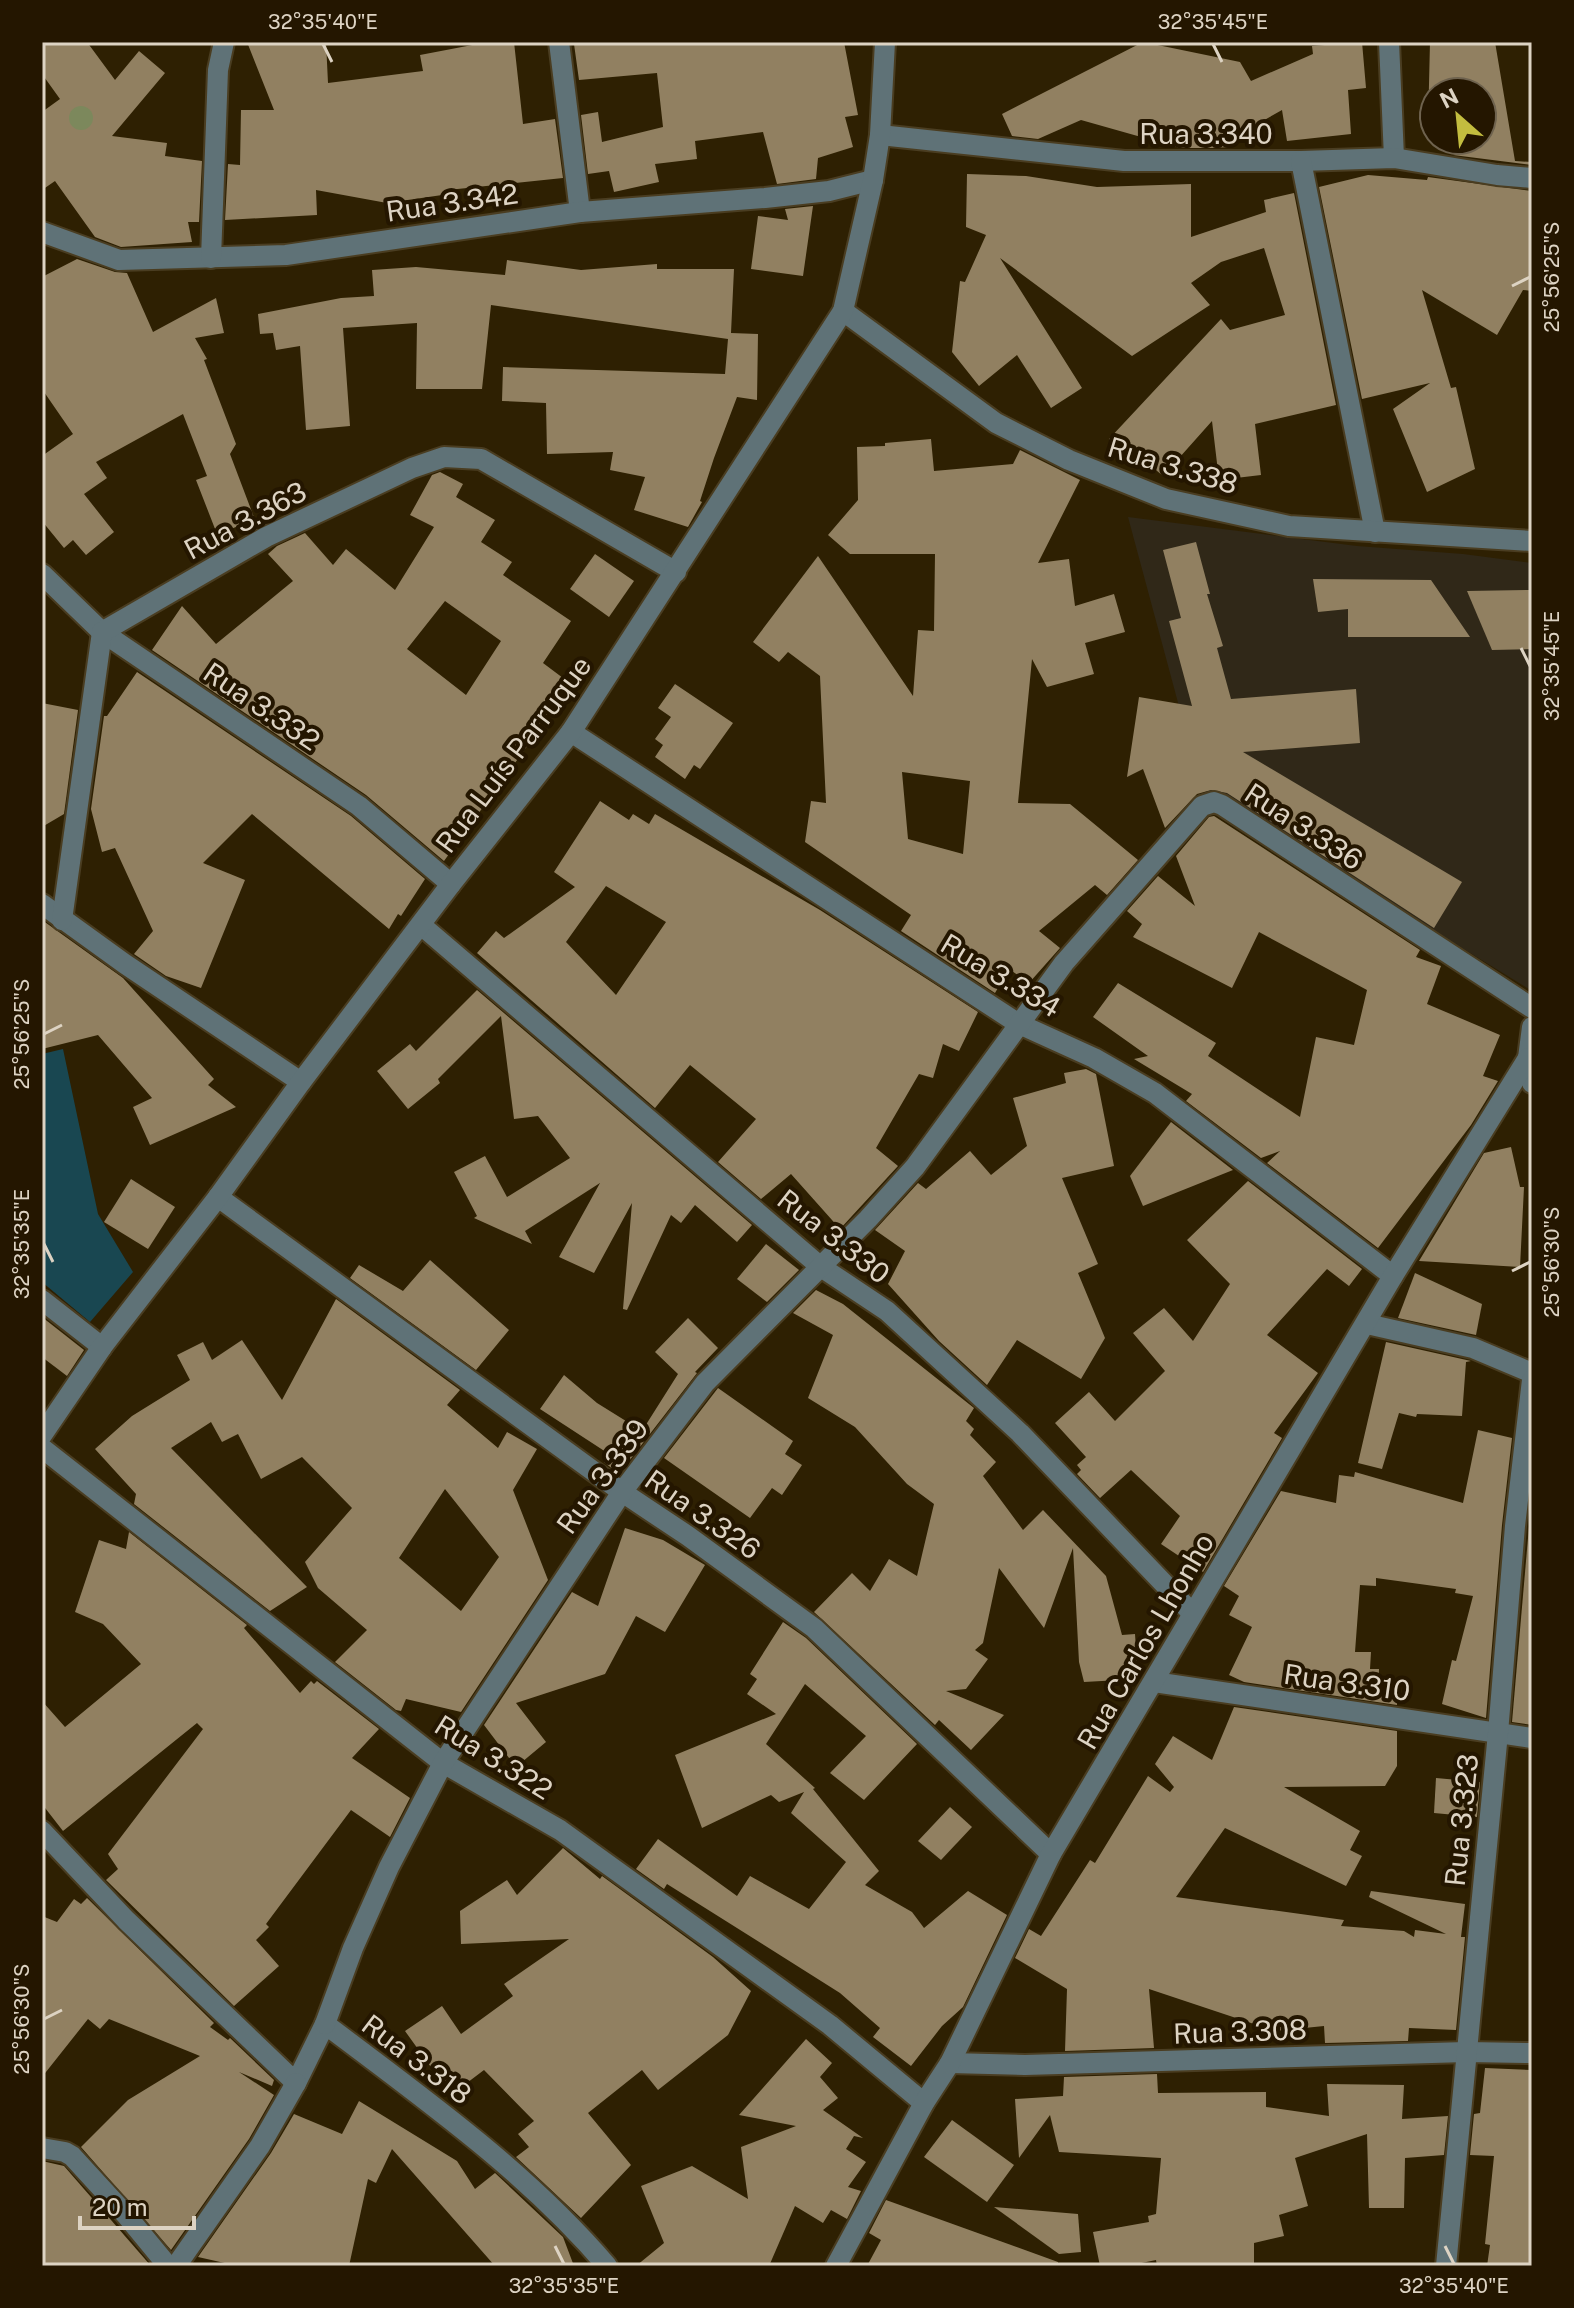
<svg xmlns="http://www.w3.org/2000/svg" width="1574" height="2308" viewBox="0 0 1574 2308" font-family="'Public Sans',sans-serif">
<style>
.education{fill:#302818}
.water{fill:#194751}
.building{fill:#918061;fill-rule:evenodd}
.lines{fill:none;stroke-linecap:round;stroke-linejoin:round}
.minor-casing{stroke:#4a3d21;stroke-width:24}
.minor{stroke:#5f7277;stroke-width:20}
.tree{fill:#7c885c}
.ticks{fill:none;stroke:#ddd3c3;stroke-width:3}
.labels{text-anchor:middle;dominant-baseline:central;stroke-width:8;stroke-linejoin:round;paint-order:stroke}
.street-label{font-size:28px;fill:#ddd3c3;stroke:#241600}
.neatline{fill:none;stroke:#ddd3c3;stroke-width:3}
.ticks-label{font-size:20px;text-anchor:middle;fill:#ddd3c3}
</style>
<rect width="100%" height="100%" fill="#2e2002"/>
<!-- education -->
<path class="education" d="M1128,517L1357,546L1463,554L1532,563V991L1201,788Z"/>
<!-- water -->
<path class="water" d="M63,1049L98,1214L133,1272L90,1322L42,1282V1054Z"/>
<!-- building -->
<g class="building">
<path d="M42,42H87L115,80L139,51L165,73L112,136L167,143L165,156L202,161L199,222H188L192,242L121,247L95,237L55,181L42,190V112L60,99L42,74Z"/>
<path d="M247,42H326L328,83L423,71L420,55L488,42H514L523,124L555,119L563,178L448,190L449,194L387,203L316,190L317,215L225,220L228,164L240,165L241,110H274Z"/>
<path d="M603,42H844L858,115L845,117L853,147L818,158L816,179L777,184L763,132L695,141L697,159L655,164L659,182L614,192L609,171L588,174L581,115L598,112L602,142L663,127L657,73L579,80L574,44Z"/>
<path d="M1143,42L1240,62L1251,81L1313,54L1312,46L1362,42L1366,88L1348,90L1351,134L1287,141L1282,110L1227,141L1228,147L1215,148H1180L1081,120L1038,139L1012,136L1002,114Z"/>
<path d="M1430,42H1495L1515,161L1532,162V165L1453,155L1456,154L1454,140H1482V92H1434V126H1428Z"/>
<path d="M967,174L1026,176L1097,187L1191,184V237L1266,212L1264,200L1294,193L1336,405L1255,424L1261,475L1219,480L1212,421L1163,476L1143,459L1138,465L1109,439L1221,319L1230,330L1285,315L1264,248L1221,262L1191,283L1210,305L1132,356L1000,258L1082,388L1051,408L1017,355L979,386L952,352L960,281L965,282L986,235L966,227Z"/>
<path d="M1368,175L1427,180L1428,177L1532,191V291L1523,290L1497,335L1422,290L1451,388L1456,387L1475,469L1427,492L1393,409L1430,383L1362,399L1319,187Z"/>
<path d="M813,206L803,276L751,269L758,216L788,220L785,209Z"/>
<path d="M77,259L115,272L127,273L153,332L216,298L224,333L195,338L207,359L204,360L236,444L230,454L255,520L217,534L196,480L207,476L183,414L96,462L107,478L84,494L114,532L86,555L73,540L64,548L42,521V456L73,434L42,389V277Z"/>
<path d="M507,260L581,270L657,264V269H734L731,333L758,334L757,400L737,397L714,458L700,501L702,502L688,527L634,510L645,477L610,470L613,452L547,454L546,403L502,401L503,367L725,374L728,339L491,305L482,389H416L417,323L343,328L350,426L306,430L300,346L276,350L273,333L260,334L258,314L341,298L374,296L372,270L416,267L505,275Z"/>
<path d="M931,439L934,471L1013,464L1020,450L1080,480L1038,563L1069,559L1075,606L1114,594L1125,632L1085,643L1094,674L1047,687L1032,659L1018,803L1070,804L1138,860L1107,895L1095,885L1039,931L1060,948L1029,983L1009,969L995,993L901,931L911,915L805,842L811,801L826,803L820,676L788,652L779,662L753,642L818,556L913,696L918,630L934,631L935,554H850L828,535L858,500L857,447L885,446V443ZM902,772L970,781L963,854L908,839Z"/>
<path d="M440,472L463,484L456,497L495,520L481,542L512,562L503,575L571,621L543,663L571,684L530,736L533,738L444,861L366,795L152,650L182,606L216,644L293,581L268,554L277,546L305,533L333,565L346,549L395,590L434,527L410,515L432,475ZM445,601L501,641L466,695L407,649Z"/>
<path d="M1196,542L1210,594H1207L1223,646L1217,648L1231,699L1356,689L1360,743L1243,752L1462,882L1434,928L1227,793L1211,790L1197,794L1165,828L1143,769L1127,777L1139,697L1192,706L1169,621L1181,618L1163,550Z"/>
<path d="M595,554L634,581L609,617L570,589Z"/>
<path d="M1313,579L1431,580L1470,637H1348V609L1318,612Z"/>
<path d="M1532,590V649L1492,650L1467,591Z"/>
<path d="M137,672L351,816L425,879L401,916L398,914L389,929L252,814L203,863L245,880L201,988L166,976L134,954L153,931L115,848L102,852L91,809L104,716H107Z"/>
<path d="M675,684L733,723L700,769L694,765L685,779L655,757L663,745L655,739L671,717L658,708Z"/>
<path d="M42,703L78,710L64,814L42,827Z"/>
<path d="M600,801L629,820L633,814L649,824L655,814L820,910L978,1012L959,1051L943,1044L933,1078L919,1074L876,1148L898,1166L840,1229L791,1174L761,1199L718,1162L756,1119L690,1065L655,1108L477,953L496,931L504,938L575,887L554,872ZM606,886L666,922L616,995L566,942Z"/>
<path d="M1214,816L1420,950L1416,957L1441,966L1427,1004L1500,1035L1483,1076L1498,1081L1471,1125L1378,1248L1267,1163L1280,1151L1261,1158L1186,1101L1192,1094L1134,1059L1148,1056L1093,1017L1118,983L1216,1043L1208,1056L1300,1117L1316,1037L1354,1045L1367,990L1259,932L1232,988L1133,937L1142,924L1127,911L1158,876L1195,906L1176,856L1209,817Z"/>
<path d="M42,920L123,978L214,1079L208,1085L236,1107L150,1145L133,1107L152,1098L98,1035L42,1049Z"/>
<path d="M477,990L752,1225L737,1242L695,1205L681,1223L671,1215L627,1310L623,1309L632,1203L594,1273L559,1257L600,1183L525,1231L532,1244L474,1218L477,1216L454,1172L485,1156L507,1197L570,1158L538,1116L514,1119L501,1016L438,1079L440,1083L408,1109L377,1071L410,1044L416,1051Z"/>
<path d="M1086,1069L1096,1074L1114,1166L1062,1178L1098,1264L1078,1273L1105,1338L1081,1379L1017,1340L987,1385L939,1341L888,1284L905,1251L875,1230L918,1183L926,1189L970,1151L991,1175L1027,1146L1013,1098L1066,1083L1064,1073Z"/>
<path d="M1171,1122L1233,1170L1143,1206L1130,1176Z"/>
<path d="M1511,1147L1520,1187H1524L1520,1267L1419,1261L1484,1153Z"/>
<path d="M131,1179L175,1207L148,1249L104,1222Z"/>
<path d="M1248,1181L1362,1269L1349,1286L1327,1269L1267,1335L1318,1373L1274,1433L1282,1438L1203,1572L1161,1544L1180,1516L1131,1470L1100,1498L1077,1474L1081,1470L1077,1465L1086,1457L1055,1423L1089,1392L1115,1421L1165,1371L1133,1333L1164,1308L1193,1341L1230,1284L1187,1240Z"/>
<path d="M766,1244L799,1270L767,1302L737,1279Z"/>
<path d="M430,1260L509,1330L476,1370L350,1278L359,1265L403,1291Z"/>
<path d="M1415,1273L1482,1304L1476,1335L1398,1318Z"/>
<path d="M816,1290L843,1304L974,1408L966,1421L974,1429L970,1435L996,1462L983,1476L1023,1530L1043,1510L1106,1576L1122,1635L1135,1634L1138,1679L1084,1682L1079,1662L1073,1548L1044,1628L999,1568L983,1643L975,1650L988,1659L966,1689L946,1691L1004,1715L971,1750L939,1720L935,1725L814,1612L852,1573L870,1591L889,1559L917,1576L934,1504L907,1484L855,1427L808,1398L833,1335L793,1313Z"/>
<path d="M336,1299L460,1390L447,1405L498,1448L507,1432L537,1449L513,1490L548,1580L461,1712L406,1699L401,1711L396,1710L335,1662L367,1630L318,1588L305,1562L352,1508L302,1457L261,1479L238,1434L222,1442L211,1422L171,1448L307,1587L270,1611L134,1504L136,1494L95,1449L132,1416L190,1380L177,1355L203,1342L212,1360L242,1340L282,1400ZM445,1489L499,1557L461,1611L399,1558Z"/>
<path d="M42,1317L84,1350L67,1376L42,1357Z"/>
<path d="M688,1318L718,1348L695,1372L697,1373L619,1474L604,1462L609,1454L540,1409L564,1375L597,1403L642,1431L678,1374L655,1352Z"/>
<path d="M1386,1342L1471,1361L1466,1362L1462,1416L1417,1414L1416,1417L1399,1413L1382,1469L1358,1463Z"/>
<path d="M718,1388L793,1441L785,1454L802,1465L782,1495L772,1488L750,1518L664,1458Z"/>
<path d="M1478,1430L1512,1438L1502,1525L1486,1718L1442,1704L1452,1660L1456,1661L1473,1596L1455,1593L1456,1589L1376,1578V1586L1360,1585L1355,1652H1371L1370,1669H1379L1378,1696L1397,1697V1705L1244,1682L1229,1675L1252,1627L1229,1615L1239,1596L1224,1586L1281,1491L1336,1503L1339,1475L1354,1477L1355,1472L1463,1503Z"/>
<path d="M1532,1492V1725L1512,1722Z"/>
<path d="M625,1528L663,1540L705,1565L665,1632L636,1616L605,1674L516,1703L546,1742L516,1767L484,1725L572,1592L598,1606Z"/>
<path d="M129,1532L247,1625L244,1628L300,1693L311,1681L314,1684L317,1681L379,1729L352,1758L410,1798L390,1837L351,1810L266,1924L269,1927L256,1940L279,1966L234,2006L106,1880L118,1869L108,1854L203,1729L197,1723L63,1831L42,1804V1701L65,1727L141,1664L103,1624L75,1612L99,1540L126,1549Z"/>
<path d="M783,1622L806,1638L917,1744L864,1800L830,1773L866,1736L805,1684L766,1744L815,1788L813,1789L879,1871L865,1885L912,1912L924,1928L968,1891L1007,1915L963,2007L942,2026L911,2066L873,2037L880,2028L840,1993L667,1884L664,1889L636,1869L658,1839L737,1896L750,1876L809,1909L846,1862L791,1813L804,1792L779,1802L771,1795L702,1828L675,1755L776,1714L747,1694L757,1679L750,1674Z"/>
<path d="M1234,1707L1397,1731V1766L1385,1786L1284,1787L1360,1831L1350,1850L1362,1856L1346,1886L1225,1828L1176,1897L1344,1920L1341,1926L1404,1931L1414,1937L1415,1930L1446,1934L1369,1897L1371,1891L1465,1904L1461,1937H1465L1456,2030L1409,2028L1408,2041L1325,2043L1324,2026L1275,2031L1149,1989L1154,2048L1065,2051L1067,1989L1015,1958L1029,1929L1041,1936L1090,1860L1095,1863L1148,1776L1170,1792L1174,1787L1155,1764L1173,1736L1212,1760Z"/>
<path d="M1436,1778L1480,1782L1477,1817L1434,1813Z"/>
<path d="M950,1807L972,1827L941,1860L918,1841Z"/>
<path d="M563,1848L600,1879L602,1876L713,1957L751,1991L728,2035L658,2090L642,2070L588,2113L631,2165L581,2218L516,2157L529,2147L518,2134L534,2121L484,2070L451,2095L405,2031L442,2006L461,2034L513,1996L504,1984L569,1939L461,1944L460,1911L507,1880L517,1895Z"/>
<path d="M87,1898L214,2023L210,2027L228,2040L230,2038L274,2080L272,2086L239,2072L274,2095L249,2139L171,2250L81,2147L128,2100L200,2056L109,2019L100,2029L88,2019L42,2077V1916L57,1922L74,1899L81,1904Z"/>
<path d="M806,2039L832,2063L820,2077L838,2098L823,2110L863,2138L854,2136L846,2149L866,2162L848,2187L861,2191L847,2219L831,2210L823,2223L795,2206L769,2266H636L664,2243L641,2186L692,2166L748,2199L741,2147L796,2126L739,2115Z"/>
<path d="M1485,2068L1532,2070V2266H1487L1490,2245L1485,2244L1494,2156L1470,2155L1474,2114L1480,2113Z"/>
<path d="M1157,2074L1158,2093L1266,2092V2107L1329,2116L1327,2084L1404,2085L1402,2119L1448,2116L1444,2155L1405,2158L1404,2208H1369L1367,2134L1295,2158L1308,2206L1279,2215L1284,2236L1254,2243V2266H1157L1156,2260L1127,2266H1100L1093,2232L1149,2222L1148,2216L1156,2214L1161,2158L1059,2152L1050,2115L1019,2158L1015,2099L1063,2096L1064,2077Z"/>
<path d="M359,2101L457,2161L475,2189L495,2173L563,2237L574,2266H495L392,2149L376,2183L368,2179L349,2266H238L198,2257L271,2153L294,2114L342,2134Z"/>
<path d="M952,2120L1014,2165L987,2202L924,2157Z"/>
<path d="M42,2161L64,2166L151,2266H42Z"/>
<path d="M886,2200L1058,2262V2266H867L881,2240L869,2233Z"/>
<path d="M994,2207L1078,2214L1081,2252L1059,2254Z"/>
</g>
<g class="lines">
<!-- minor casing -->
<g class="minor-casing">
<g id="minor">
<path d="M559,42L580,212"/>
<path d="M1389,42L1394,158"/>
<path d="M880,135L1124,161H1301L1394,158L1497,175L1532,178"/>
<path d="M1301,161L1375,532"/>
<path d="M42,232L119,260L286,255L580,212L765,198L829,191L873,180"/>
<path d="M211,258L218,70L224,42"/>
<path d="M843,311L996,423L1069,460L1166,499L1289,526L1532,541"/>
<path d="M42,574L102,632L359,806L451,884"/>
<path d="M571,732L1019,1024L1094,1058L1155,1093L1393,1276"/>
<path d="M42,904L125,964L301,1082"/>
<path d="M62,920L102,632L266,537L412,468L444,457L481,459L676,572"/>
<path d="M421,925L821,1267L887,1311L1020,1433L1192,1613"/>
<path d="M1532,1027L1528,1058L1532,1083"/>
<path d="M218,1197L622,1492L688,1536L814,1628L1051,1854"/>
<path d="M42,1300L102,1347"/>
<path d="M1367,1324L1473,1348L1532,1373"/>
<path d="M42,1435L102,1347L218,1197L301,1082L451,884L571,732L843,311L873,180L880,135L885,42"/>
<path d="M42,1448L443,1763L560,1830L830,2025L924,2103"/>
<path d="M1154,1682L1532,1738"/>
<path d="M42,1831L126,1920L296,2083L325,2024C424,2099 526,2171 607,2266"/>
<path d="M325,2024L353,1948L389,1867L443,1763L622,1492L705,1383L868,1219L915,1167L1064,963L1202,806L1214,802L1222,805L1532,1008"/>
<path d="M950,2063L1025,2065L1466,2052L1532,2053"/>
<path d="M42,2148L65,2152L72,2156L126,2215L168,2266"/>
<path d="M176,2266L260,2146L296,2083"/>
<path d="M836,2266L924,2103L950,2063L1051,1854L1393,1276L1528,1058"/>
<path d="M1446,2266L1498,1733L1515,1526L1532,1380"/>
</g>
</g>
<!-- minor -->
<use href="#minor" class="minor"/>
</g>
<!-- trees -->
<circle class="tree" cx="81" cy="118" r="12"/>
<!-- ticks -->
<path class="ticks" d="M323,44L332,62M1213,44L1222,62M1512,286L1530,277M1521,648L1530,666M44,1034L62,1025M44,1244L53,1262M1512,1271L1530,1262M44,2019L62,2010M555,2246L564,2264M1445,2246L1454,2264"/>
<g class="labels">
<!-- street labels -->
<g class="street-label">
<text x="1206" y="133">Rua 3.340</text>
<text transform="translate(452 202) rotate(-8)">Rua 3.342</text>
<text transform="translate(1173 465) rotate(17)">Rua 3.338</text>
<text transform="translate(245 520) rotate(-28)">Rua 3.363</text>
<text transform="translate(262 706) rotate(34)">Rua 3.332</text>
<text transform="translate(513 754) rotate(-53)">Rua Luís Parruque</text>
<text transform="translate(1304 826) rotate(33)">Rua 3.336</text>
<text transform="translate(1001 975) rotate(31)">Rua 3.334</text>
<text transform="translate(834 1236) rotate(38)">Rua 3.330</text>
<text transform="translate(602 1476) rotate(-54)">Rua 3.339</text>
<text transform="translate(703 1514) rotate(35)">Rua 3.326</text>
<text transform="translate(1145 1641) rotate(-60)">Rua Carlos Lhonho</text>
<text transform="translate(1347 1682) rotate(8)">Rua 3.310</text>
<text transform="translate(494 1757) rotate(32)">Rua 3.322</text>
<text transform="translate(1461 1820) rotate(-84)">Rua 3.323</text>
<text transform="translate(1240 2031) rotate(-2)">Rua 3.308</text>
<text transform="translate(417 2059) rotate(37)">Rua 3.318</text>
</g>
</g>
<!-- border -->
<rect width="1574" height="2308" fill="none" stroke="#241600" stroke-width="88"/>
<!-- north arrow -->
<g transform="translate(1458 116) rotate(333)"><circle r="38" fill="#241600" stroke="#6e624e" stroke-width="2"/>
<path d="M0-6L14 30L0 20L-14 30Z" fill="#c3bd3f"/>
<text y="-12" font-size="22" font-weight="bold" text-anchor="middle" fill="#ddd3c3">N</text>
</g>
<!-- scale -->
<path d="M80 2216v12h114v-12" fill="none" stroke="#ddd3c3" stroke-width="4"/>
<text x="92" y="2216" font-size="24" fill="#ddd3c3" stroke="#241600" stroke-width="6" paint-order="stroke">20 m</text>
<rect x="44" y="44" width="1486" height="2220" class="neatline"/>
<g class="ticks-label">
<text x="323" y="29">32°35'40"E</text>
<text x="1213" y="29">32°35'45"E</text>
<text transform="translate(1552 277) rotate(-90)" y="7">25°56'25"S</text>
<text transform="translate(1552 666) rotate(-90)" y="7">32°35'45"E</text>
<text transform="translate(22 1034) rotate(-90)" y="7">25°56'25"S</text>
<text transform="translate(22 1244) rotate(-90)" y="7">32°35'35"E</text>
<text transform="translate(1552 1262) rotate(-90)" y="7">25°56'30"S</text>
<text transform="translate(22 2019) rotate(-90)" y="7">25°56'30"S</text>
<text x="564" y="2293">32°35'35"E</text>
<text x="1454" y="2293">32°35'40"E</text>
</g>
</svg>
